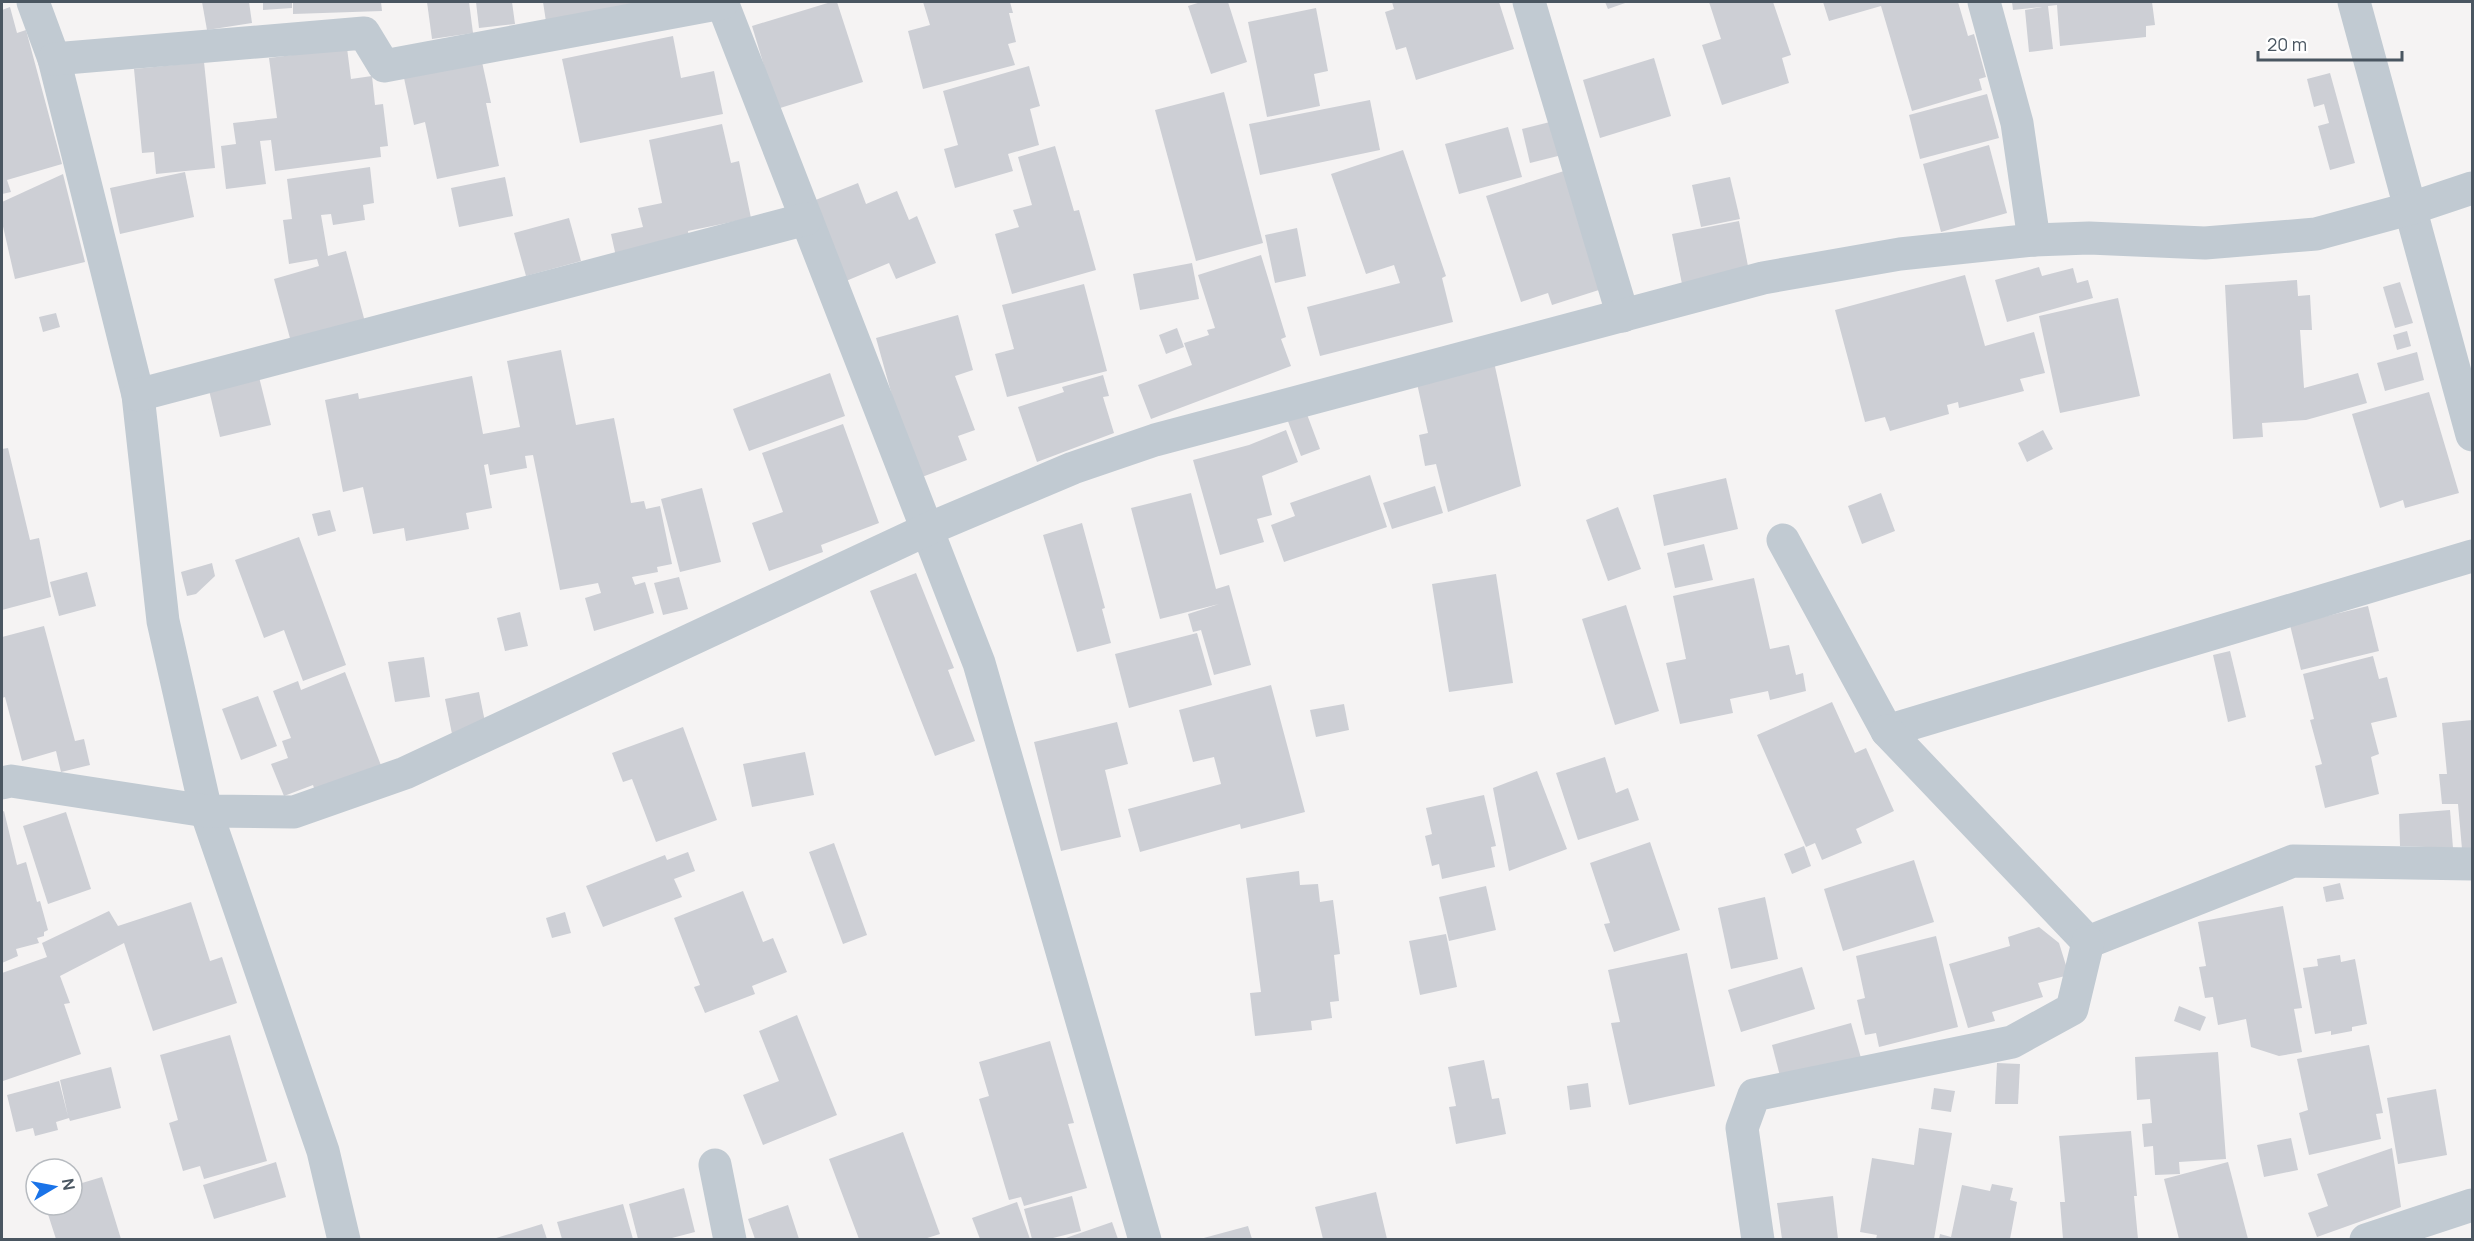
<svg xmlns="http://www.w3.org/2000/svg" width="2474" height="1241" viewBox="0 0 2474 1241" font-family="Manrope,sans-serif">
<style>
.building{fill:#cdcfd5}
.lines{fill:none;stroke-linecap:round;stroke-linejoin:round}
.minor{stroke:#c1cad2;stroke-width:33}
</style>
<rect width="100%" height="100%" fill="#f5f3f3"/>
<!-- building -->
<g class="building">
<path d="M202,2H249L252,23L207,30Z"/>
<path d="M263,2H292V8L263,10Z"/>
<path d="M293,2H381L382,11L293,14Z"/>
<path d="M427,2H469L473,33L432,39Z"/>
<path d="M476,2H512L515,24L479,28Z"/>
<path d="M543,2H655L547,28Z"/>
<path d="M831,2H837L863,82L777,109L752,26Z"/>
<path d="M923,2H1010L1013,13H1009L1016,42L1008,44L1015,65L923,89L908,31L930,25Z"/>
<path d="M1201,2H1228L1247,62L1211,74L1188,6Z"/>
<path d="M1392,2H1499L1514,49L1416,80L1406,47L1396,50L1385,12L1394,9Z"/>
<path d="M1605,2H1628L1608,9Z"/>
<path d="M1709,2H1773L1791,55L1782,58L1789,83L1722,105L1702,45L1721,39Z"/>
<path d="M1823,2H1958L1968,36L1974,34L1986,77L1979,79L1982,90L1912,111L1881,6L1829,21Z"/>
<path d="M2012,2H2152L2155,25L2146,26V37L2060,46L2057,5L2048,6L2053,49L2029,52L2025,10L2042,7L2013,10Z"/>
<path d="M10,7L17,33L26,30L62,164L7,180L11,192L2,194V10Z"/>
<path d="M1316,8L1328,71L1314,74L1320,106L1267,117L1248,22Z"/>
<path d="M673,36L681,78L714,71L723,114L580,143L562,59Z"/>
<path d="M347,48L351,79L372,76L375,105L383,104L388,146L380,147L381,157L275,171L271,140L260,141L266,184L226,189L221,146L236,144L233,123L277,118L269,58Z"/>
<path d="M1654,58L1671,116L1600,138L1583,80Z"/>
<path d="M204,62L215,168L156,174L154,152L142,153L134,69Z"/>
<path d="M482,62L491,103H486L499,166L437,179L425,122L414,125L404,78Z"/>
<path d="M1029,66L1040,106L1030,109L1039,145L1008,154L1013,171L955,188L944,149L958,145L943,91Z"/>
<path d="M2330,73L2355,163L2330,170L2318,126L2329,123L2324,104L2314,107L2307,79Z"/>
<path d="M1224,92L1263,243L1196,261L1155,110Z"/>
<path d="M1987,94L1999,138L1920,159L1909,115Z"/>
<path d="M1370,100L1380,150L1260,175L1249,124Z"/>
<path d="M1562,119L1570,153L1530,163L1522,129Z"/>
<path d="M722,124L731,163L739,161L751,218L688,231L689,238L617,261L611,234L643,227L638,208L662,203L649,140Z"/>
<path d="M1508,127L1522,177L1459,194L1445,144Z"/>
<path d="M1989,145L2007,213L1941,232L1923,164Z"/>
<path d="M1055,146L1074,211L1079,210L1096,270L1012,294L995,234L1019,227L1013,210L1032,205L1018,157Z"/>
<path d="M1403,150L1446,276L1442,278L1453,322L1320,356L1307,307L1400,283L1394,265L1366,274L1331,174Z"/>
<path d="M370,167L374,203L363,205L365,220L333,225L331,214L321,215L328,256L346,251L365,322L291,342L274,279L319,266L317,259L289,264L283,220L292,219L287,179Z"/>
<path d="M1564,171L1602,289L1552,305L1548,293L1521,302L1486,196Z"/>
<path d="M185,172L194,217L120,234L110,188Z"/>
<path d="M63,174L85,262L15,279L2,222V202Z"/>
<path d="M505,177L513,216L459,227L451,188Z"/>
<path d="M1730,177L1740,219L1701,227L1692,185Z"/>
<path d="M858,183L866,204L897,191L909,220L917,216L936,263L896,279L889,263L846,281L813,201Z"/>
<path d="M569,218L581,261L526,276L514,233Z"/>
<path d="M1739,221L1749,271L1682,284L1672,234Z"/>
<path d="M1297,228L1306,276L1275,283L1265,235Z"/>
<path d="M1261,255L1286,337L1281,339L1291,366L1151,419L1138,385L1192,365L1184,343L1209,335L1207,330L1215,328L1198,275Z"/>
<path d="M1192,263L1199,299L1140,310L1133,274Z"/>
<path d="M2039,267L2042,276L2073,268L2077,283L2088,280L2093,298L2007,322L1995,280Z"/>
<path d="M1965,275L1985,346L2034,332L2045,373L2020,379L2024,391L1959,408L1958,402L1947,405L1949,414L1890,431L1885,417L1865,422L1835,310Z"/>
<path d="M2297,280L2298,296L2310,295L2312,330H2300L2304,388L2358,373L2367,403L2306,420L2262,423L2263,437L2233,439L2225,285Z"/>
<path d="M2400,282L2413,323L2395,328L2383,287Z"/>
<path d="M1084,284L1107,371L1007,397L995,354L1014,349L1002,305Z"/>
<path d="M2118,298L2140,396L2060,413L2039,316Z"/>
<path d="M56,313L60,327L43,332L39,317Z"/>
<path d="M958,315L973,370L955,376L975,430L958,436L967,460L922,477L896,410L876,338Z"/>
<path d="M1177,328L1184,347L1166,354L1159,335Z"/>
<path d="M2407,331L2411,346L2397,350L2393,335Z"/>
<path d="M561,350L576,425L614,418L631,503L644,501L646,509L660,506L672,564L657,567L658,572L632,577L635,585L645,582L654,613L594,631L585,598L601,593L598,583L560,590L533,455L525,456L527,468L490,475L488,464L484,465L492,508L466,513L469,529L406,541L404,528L373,534L363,487L343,492L325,400L358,393L359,399L472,376L483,434L520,427L507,361Z"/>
<path d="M2417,352L2424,380L2385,391L2377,363Z"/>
<path d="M1494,362L1521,486L1448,512L1436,464L1425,466L1419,435L1428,433L1416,379Z"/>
<path d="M830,373L845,416L749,451L733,409Z"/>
<path d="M1103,375L1109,396L1103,397L1114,433L1037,462L1018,407L1064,392L1062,387Z"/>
<path d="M259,377L271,425L220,437L209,390Z"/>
<path d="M2429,392L2459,493L2405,508L2403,500L2380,508L2352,414Z"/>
<path d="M1305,409L1320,449L1301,456L1286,416Z"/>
<path d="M843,424L879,523L821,545L823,552L769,571L752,523L783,512L762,453Z"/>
<path d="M1286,430L1298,462L1262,476L1272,515L1257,519L1264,542L1220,555L1193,460L1249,445Z"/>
<path d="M2043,430L2053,449L2027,462L2018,443Z"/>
<path d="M8,448L30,540L39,538L51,597L2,610V449Z"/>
<path d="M1370,475L1387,527L1284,562L1271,525L1295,516L1290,503Z"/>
<path d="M1726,478L1738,529L1664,546L1653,495Z"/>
<path d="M1435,486L1443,513L1392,529L1383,503Z"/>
<path d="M702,488L721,562L680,572L661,499Z"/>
<path d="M1191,493L1216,589L1229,585L1251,665L1214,675L1201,630L1193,632L1188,614L1219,604L1160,619L1131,508Z"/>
<path d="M1881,493L1895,531L1862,544L1848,506Z"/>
<path d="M1618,507L1641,569L1608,581L1586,520Z"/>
<path d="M330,510L336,531L318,536L312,514Z"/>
<path d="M1082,523L1105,608L1102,609L1111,643L1077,652L1043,535Z"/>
<path d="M299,537L346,665L303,681L284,630L264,638L235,560Z"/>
<path d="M1704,544L1713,580L1675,588L1667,553Z"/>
<path d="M212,563L215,576L196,594L187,596L181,572Z"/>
<path d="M87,572L96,606L59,616L50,582Z"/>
<path d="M916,573L954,668L948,670L975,741L935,756L870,591Z"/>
<path d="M1496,574L1513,683L1449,692L1432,584Z"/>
<path d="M679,577L688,609L663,615L654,583Z"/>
<path d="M1754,578L1770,649L1789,645L1796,675L1803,673L1806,691L1770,700L1768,691L1730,699L1733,713L1680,724L1666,663L1686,659L1673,596Z"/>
<path d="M1626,605L1659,711L1615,725L1582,619Z"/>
<path d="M2368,606L2379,651L2301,670L2290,625Z"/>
<path d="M520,612L528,646L505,651L497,618Z"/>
<path d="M44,626L75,741L84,739L90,765L61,772L56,751L22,761L5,697L2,698V637Z"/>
<path d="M1197,633L1212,685L1129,708L1115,654Z"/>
<path d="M2230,651L2246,717L2228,722L2213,655Z"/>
<path d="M2373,656L2379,679L2387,677L2397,717L2371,723L2379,754L2371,757L2379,794L2325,808L2315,766L2322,764L2310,720L2314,719L2303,674Z"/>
<path d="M424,657L430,697L395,702L388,662Z"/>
<path d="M345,672L382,768L316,794L313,785L284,796L271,764L288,758L282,741L291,738L273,691L298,681L301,690Z"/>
<path d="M1271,685L1305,812L1241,829L1240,824L1140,852L1128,809L1221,784L1214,757L1193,762L1179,710Z"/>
<path d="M479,692L486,727L452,734L445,699Z"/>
<path d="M258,696L277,746L241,760L222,709Z"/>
<path d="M1832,702L1855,753L1866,748L1894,811L1856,829L1862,843L1822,860L1815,843L1806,847L1757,735Z"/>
<path d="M1344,704L1349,730L1316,737L1310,710Z"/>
<path d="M2472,720V849H2462L2458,804H2442L2439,774H2447L2442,723Z"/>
<path d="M1117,722L1128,764L1105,770L1121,837L1061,851L1034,742Z"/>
<path d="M683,727L717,820L656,842L632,779L623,782L612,753Z"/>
<path d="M805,752L814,795L752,807L743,764Z"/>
<path d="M1605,757L1616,793L1628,788L1639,820L1578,840L1556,773Z"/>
<path d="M1537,771L1567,849L1509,871L1493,788Z"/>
<path d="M1484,795L1496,846L1491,847L1495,867L1442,879L1439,864L1432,866L1425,836L1432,834L1426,808Z"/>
<path d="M2450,810L2453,848L2400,846L2399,814Z"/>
<path d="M4,811L17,865L26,862L37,902L40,901L48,930L44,932V936L37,938L39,943L16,949L18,956L2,963V812Z"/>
<path d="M66,812L91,889L48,904L23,826Z"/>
<path d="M1650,842L1680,930L1614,952L1604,924L1610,923L1590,863Z"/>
<path d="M834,843L867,935L843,944L809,852Z"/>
<path d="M1804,846L1811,866L1792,874L1784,854Z"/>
<path d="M688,852L695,871L674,879L682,897L603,927L586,886L665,855L667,860Z"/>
<path d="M1914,860L1934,922L1843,951L1824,889Z"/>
<path d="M1299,871L1300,885L1318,884L1320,902L1333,900L1340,954L1334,955L1339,1001L1330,1002L1332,1018L1311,1021L1312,1030L1255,1036L1250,993L1261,992L1246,878Z"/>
<path d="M2340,883L2344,899L2326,902L2323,887Z"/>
<path d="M1486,886L1496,930L1449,941L1439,897Z"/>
<path d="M743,891L763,942L773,938L787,972L752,986L755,994L705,1013L694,987L700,985L674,918Z"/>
<path d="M1765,897L1778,959L1731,969L1718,908Z"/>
<path d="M191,902L210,961L222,957L237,1003L153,1031L124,943L60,976L70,1003L64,1004L81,1054L3,1081L2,1075V973L47,957L42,943L109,911L118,926Z"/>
<path d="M2283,906L2302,1008L2294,1009L2302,1052L2279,1056L2251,1047L2246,1019L2218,1025L2213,997L2205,998L2199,967L2206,966L2198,922Z"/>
<path d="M565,912L571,933L552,938L546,918Z"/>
<path d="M2039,927L2059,943L2069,975L2038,983L2043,997L1992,1012L1995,1021L1968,1028L1949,964L2010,946L2008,937Z"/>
<path d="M1446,934L1457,987L1420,995L1409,941Z"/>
<path d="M1936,936L1958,1027L1879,1047L1876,1033L1865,1035L1857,1000L1865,998L1856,956Z"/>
<path d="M1687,953L1715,1086L1629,1105L1611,1023L1620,1022L1608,970Z"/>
<path d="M2340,955L2341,962L2355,959L2367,1024L2352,1027V1031L2331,1035V1031L2315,1034L2303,968L2318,966L2317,959Z"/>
<path d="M1802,967L1815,1009L1741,1032L1728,990Z"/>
<path d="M2179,1006L2206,1017L2200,1031L2174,1021Z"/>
<path d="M797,1015L837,1115L763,1145L743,1095L779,1081L759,1031Z"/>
<path d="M1851,1023L1861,1058L1781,1080L1772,1045Z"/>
<path d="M230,1035L267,1161L204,1179L200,1166L183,1171L169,1123L178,1120L160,1055Z"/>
<path d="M1050,1041L1074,1123L1068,1124L1087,1188L1024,1206L1021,1197L1009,1200L979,1099L989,1096L979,1062Z"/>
<path d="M2369,1045L2383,1113L2376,1114L2381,1139L2309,1155L2299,1113L2308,1110L2297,1059Z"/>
<path d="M2218,1052L2226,1159L2179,1162L2180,1174L2155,1175L2153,1146L2144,1147L2142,1124L2152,1123L2150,1099L2137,1100L2135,1057Z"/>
<path d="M1484,1060L1492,1099L1499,1098L1506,1134L1456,1144L1449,1107L1456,1106L1448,1067Z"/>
<path d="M1997,1063L2020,1064L2018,1104H1995Z"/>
<path d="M111,1067L121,1108L70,1121L69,1118L56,1122L58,1130L35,1136L33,1128L16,1132L7,1095L59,1081L68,1116L60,1080Z"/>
<path d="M1588,1083L1591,1107L1570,1110L1567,1086Z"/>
<path d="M1934,1088L1955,1091L1951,1112L1931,1109Z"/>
<path d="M2436,1089L2447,1155L2398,1164L2387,1098Z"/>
<path d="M1919,1128L1952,1133L1934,1239H1876L1877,1235L1860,1232L1872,1158L1914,1165Z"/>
<path d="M2131,1131L2137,1196H2134L2138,1239H2063L2060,1202H2065L2059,1136Z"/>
<path d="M903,1132L940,1234L924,1239H859L829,1159Z"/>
<path d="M2291,1138L2298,1170L2264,1177L2257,1145Z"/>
<path d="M2392,1148L2401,1207L2317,1237L2308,1213L2328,1206L2317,1174Z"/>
<path d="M276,1162L286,1197L214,1219L203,1185Z"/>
<path d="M2228,1162L2248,1239H2179L2164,1179Z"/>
<path d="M102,1177L121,1239H56L45,1205H72V1186Z"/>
<path d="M1992,1184L2013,1188L2010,1200L2017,1202L2010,1239H1939L1940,1234L1951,1237L1962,1185L1990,1191Z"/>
<path d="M684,1188L695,1232L668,1239H638L629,1204Z"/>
<path d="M1376,1192L1387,1239H1323L1315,1207Z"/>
<path d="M1072,1196L1081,1231L1049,1239H1032L1024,1209Z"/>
<path d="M1833,1196L1838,1239H1782L1777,1203Z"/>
<path d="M1017,1202L1030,1239H980L972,1218Z"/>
<path d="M623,1204L633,1239H562L557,1222Z"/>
<path d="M788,1205L799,1239H755L748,1219Z"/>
<path d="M1112,1222L1118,1239H1063Z"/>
<path d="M542,1224L547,1239H493Z"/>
<path d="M1248,1226L1252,1239H1200Z"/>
</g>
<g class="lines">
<!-- minor -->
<g class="minor">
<path d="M33,2L54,59L138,395L163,621L206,811L323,1151L344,1240"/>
<path d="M722,2L979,663L1145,1240"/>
<path d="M1529,2L1623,316"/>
<path d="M1984,2L2017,123L2034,240"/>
<path d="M2354,2L2472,435"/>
<path d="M54,59L364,33L384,66L722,3"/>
<path d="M138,395L806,219"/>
<path d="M1783,540L1887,731L2472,556"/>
<path d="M1887,731L2088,942L2293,861L2472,864"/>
<path d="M2,783L11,781L206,811L294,812L405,773L926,530L1073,468L1155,440L1763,278L1900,254L2034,240L2089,238L2205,243L2316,234L2412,208L2472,188"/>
<path d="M715,1165L730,1240"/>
<path d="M1758,1240L1742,1128L1754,1095L2012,1042L2072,1009L2088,942"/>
<path d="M2366,1240L2472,1205"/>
</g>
</g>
<!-- border -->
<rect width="2474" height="1241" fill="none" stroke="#4a5661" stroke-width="6"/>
<!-- north arrow -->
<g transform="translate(54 1187) rotate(80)"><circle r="28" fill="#ffffff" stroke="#b7bbc0" stroke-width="1.5"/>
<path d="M0-4.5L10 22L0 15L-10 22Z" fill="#1a73e8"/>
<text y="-9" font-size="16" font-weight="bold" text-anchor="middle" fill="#4a5661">N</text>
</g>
<!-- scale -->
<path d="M2258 51v9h144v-9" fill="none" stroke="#4a5661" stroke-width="3"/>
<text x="2267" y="51" font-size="18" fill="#4a5661" stroke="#ffffff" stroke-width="4.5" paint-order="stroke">20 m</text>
</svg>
